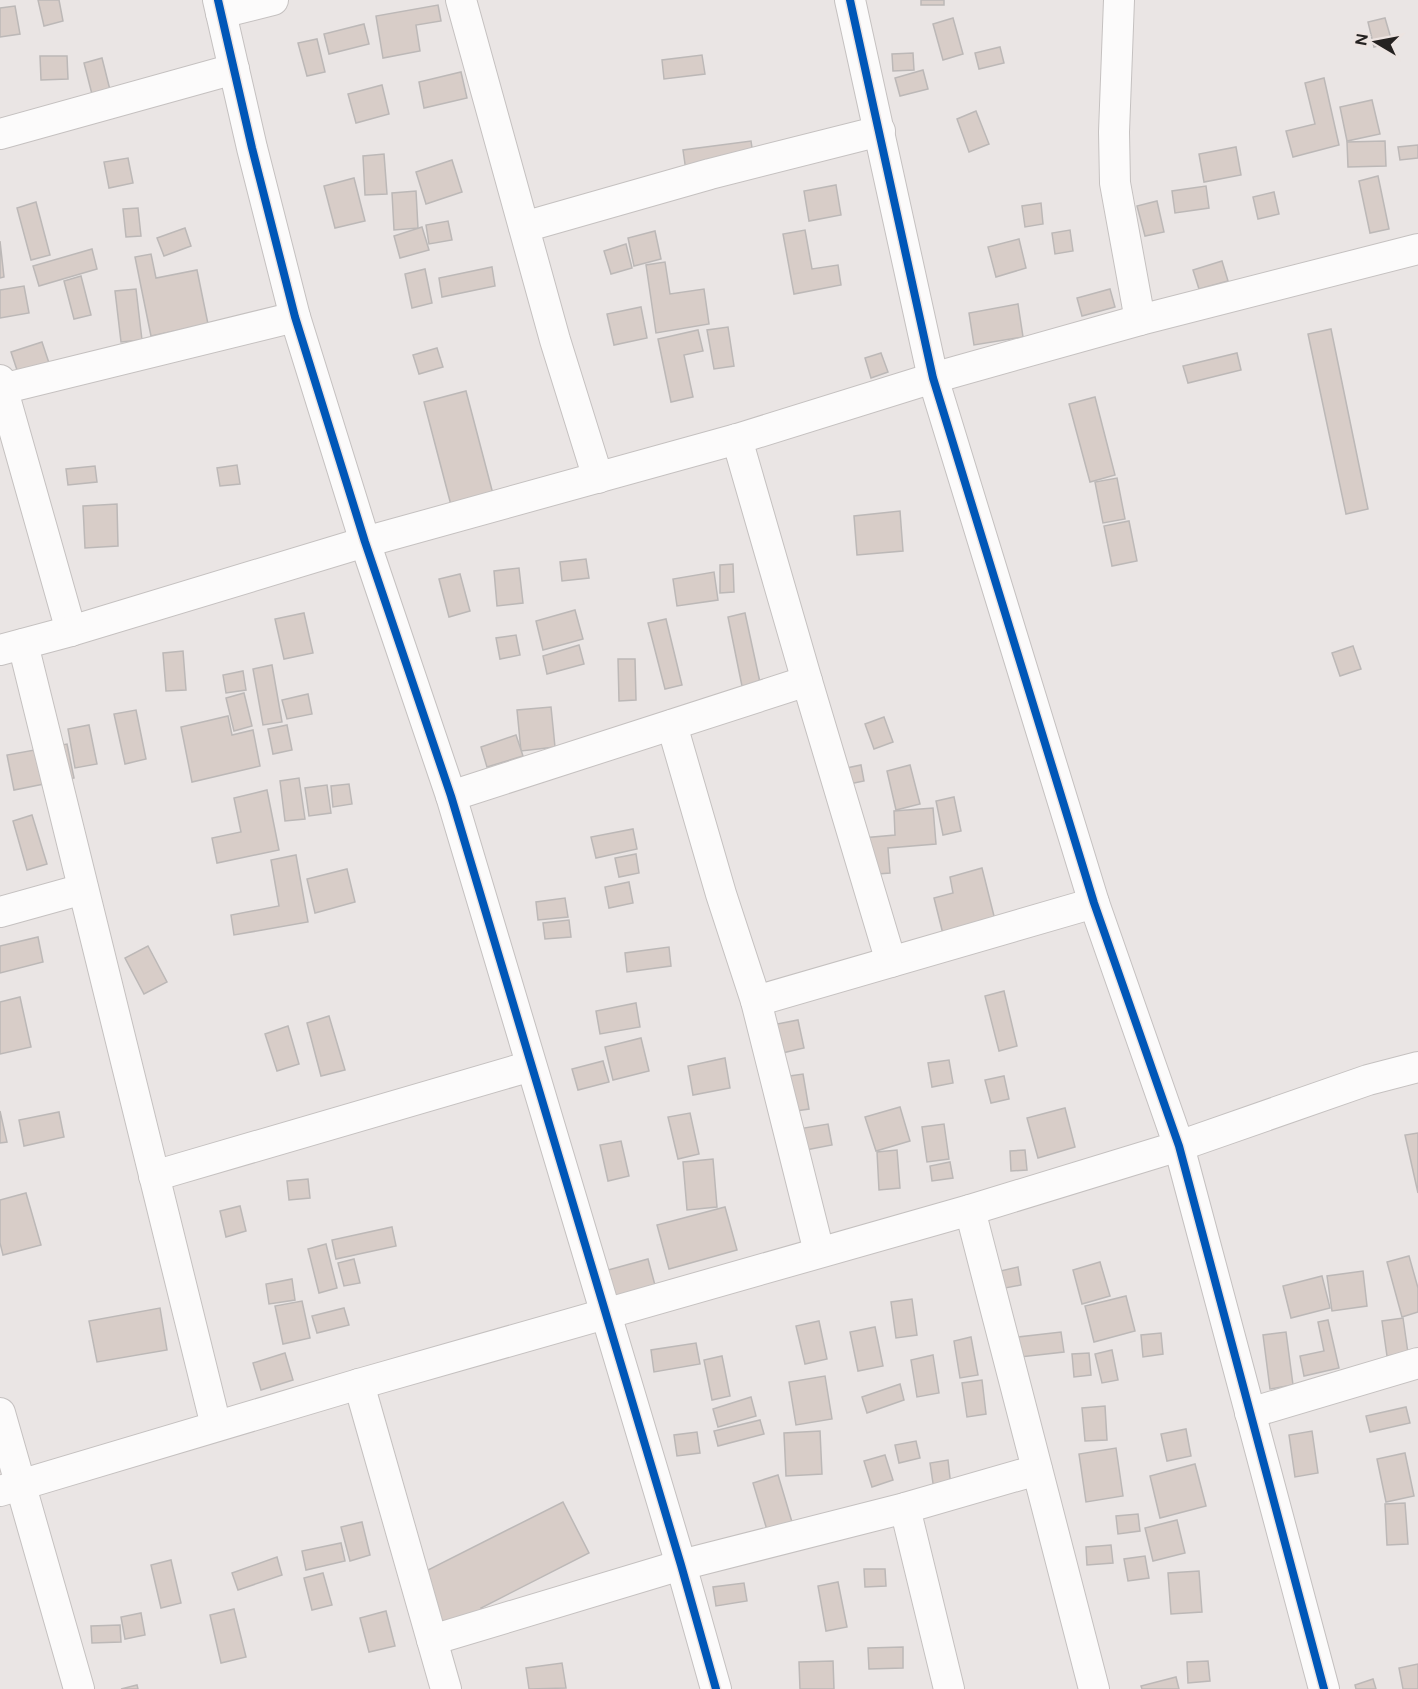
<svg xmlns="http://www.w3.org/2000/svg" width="1418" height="1689" viewBox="0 0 1418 1689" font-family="'DM Sans',sans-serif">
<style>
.building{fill:#d8cdc8;stroke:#bcb8b7;stroke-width:1.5}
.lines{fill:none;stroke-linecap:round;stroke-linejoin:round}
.minor-casing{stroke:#c5c1c0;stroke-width:32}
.minor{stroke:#fcfbfb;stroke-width:30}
.cycleway-casing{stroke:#ede4e1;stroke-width:11}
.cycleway{stroke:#0057b8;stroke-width:8}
</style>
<rect width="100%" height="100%" fill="#eae5e4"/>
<!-- building -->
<g class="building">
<path d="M38,0H59L63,21L44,26Z"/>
<rect x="921" y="0" width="23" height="5"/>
<path d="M438,5L441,21L416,25L420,51L383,58L376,16Z"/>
<path d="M15,6L20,34L0,37V8Z"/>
<path d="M953,18L963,54L943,60L933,24Z"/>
<path d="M1385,18L1392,42L1374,47L1368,22Z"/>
<path d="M364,24L369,44L329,54L324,34Z"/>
<path d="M317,39L325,72L307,76L298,43Z"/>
<path d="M1000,47L1004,63L979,69L975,53Z"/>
<path d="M913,53L914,70L893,71L892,54Z"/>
<path d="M702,55L705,74L664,79L662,60Z"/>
<path d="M40,56H67L68,79L41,80Z"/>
<path d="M102,58L112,98L94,102L84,63Z"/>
<path d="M923,70L928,89L900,96L895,78Z"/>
<path d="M461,72L467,98L424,108L419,82Z"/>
<path d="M1324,78L1339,145L1293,157L1286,131L1315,124L1305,83Z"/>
<path d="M382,85L389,114L356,123L348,94Z"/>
<path d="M1372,100L1380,134L1347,141L1340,107Z"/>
<path d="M976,111L989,144L969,152L957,119Z"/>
<path d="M751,141L754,161L686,171L683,150Z"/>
<path d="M1385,141L1386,166L1348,167L1347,142Z"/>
<path d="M1418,145V158L1400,160L1398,147Z"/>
<path d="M1236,147L1241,175L1204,182L1199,154Z"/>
<path d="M384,154L387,194L365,195L363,156Z"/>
<path d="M128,158L133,183L109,188L104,162Z"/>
<path d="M452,160L462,192L426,204L416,172Z"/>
<path d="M1378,176L1389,229L1370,233L1359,181Z"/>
<path d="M354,178L365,221L335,228L324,186Z"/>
<path d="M836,185L841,215L809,221L804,191Z"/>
<path d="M1206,186L1209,208L1175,213L1172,191Z"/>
<path d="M416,191L418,228L394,230L392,193Z"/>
<path d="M1274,192L1279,214L1258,219L1253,197Z"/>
<path d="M1157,201L1164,232L1145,236L1137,206Z"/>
<path d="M36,202L50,255L31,260L17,208Z"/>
<path d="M1041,203L1043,224L1025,227L1022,206Z"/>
<path d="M138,208L141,236L126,237L123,209Z"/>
<path d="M448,221L452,240L429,244L426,225Z"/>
<path d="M422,227L429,250L400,258L394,236Z"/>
<path d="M185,228L191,246L164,256L157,238Z"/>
<path d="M805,230L812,269L838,265L841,285L794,294L783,234Z"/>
<path d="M1070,230L1073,251L1055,254L1052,233Z"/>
<path d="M655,231L661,259L634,266L628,238Z"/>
<path d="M1019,239L1026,268L996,277L988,247Z"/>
<path d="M0,241L4,277L0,278Z"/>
<path d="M626,244L632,268L611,274L604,251Z"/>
<path d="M92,249L97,269L39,286L33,266Z"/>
<path d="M151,254L156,278L197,270L208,324L151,336L135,257Z"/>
<path d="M1222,261L1228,281L1199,289L1193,270Z"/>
<path d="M665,262L670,294L704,289L709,324L656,333L646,265Z"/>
<path d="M492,267L495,286L442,297L439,278Z"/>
<path d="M425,269L432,303L412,308L405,274Z"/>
<path d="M81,276L91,315L74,319L64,281Z"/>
<path d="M24,286L29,313L0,318V290Z"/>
<path d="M136,289L142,340L121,342L115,291Z"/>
<path d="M1110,289L1115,307L1082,316L1077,298Z"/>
<path d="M1018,304L1023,337L974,345L969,313Z"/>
<path d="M641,307L647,338L614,345L607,314Z"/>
<path d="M728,327L734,366L714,369L707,330Z"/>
<path d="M1331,329L1368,509L1346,514L1308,334Z"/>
<path d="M698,330L703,351L684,355L693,397L671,402L658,339Z"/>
<path d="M42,342L49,363L18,373L11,352Z"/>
<path d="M437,348L443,367L419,374L413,355Z"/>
<path d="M881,353L888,372L871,378L865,358Z"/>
<path d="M1237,353L1241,370L1188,383L1183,366Z"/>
<path d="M466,391L493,494L451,505L424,402Z"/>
<path d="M1095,397L1115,475L1090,482L1069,404Z"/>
<path d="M237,465L240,484L220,486L217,468Z"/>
<path d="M95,466L97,482L68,485L66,469Z"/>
<path d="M1117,478L1125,519L1103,523L1095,482Z"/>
<path d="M117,504L118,546L85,548L83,506Z"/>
<path d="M900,511L903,551L857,555L854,516Z"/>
<path d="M1129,521L1137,561L1112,566L1104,526Z"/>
<path d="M586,559L589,578L562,581L560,562Z"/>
<path d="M733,564L734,592L720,593V565Z"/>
<path d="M519,568L523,603L497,606L494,571Z"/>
<path d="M714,572L718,600L677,606L673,579Z"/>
<path d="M460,574L470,611L449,617L439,579Z"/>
<path d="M575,610L583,639L543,650L536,621Z"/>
<path d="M304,613L313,653L284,659L275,619Z"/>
<path d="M745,613L761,687L743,691L728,617Z"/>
<path d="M666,619L682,685L665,689L648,623Z"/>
<path d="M516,635L520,655L500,659L496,638Z"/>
<path d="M579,645L584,664L547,674L543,656Z"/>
<path d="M1353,646L1361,669L1340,676L1332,653Z"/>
<path d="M183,651L186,690L166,691L163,653Z"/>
<path d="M618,659H635L636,700L619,701Z"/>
<path d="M272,665L282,722L263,725L253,669Z"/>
<path d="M243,671L246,690L226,693L223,675Z"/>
<path d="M244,693L252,726L234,731L226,698Z"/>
<path d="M308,694L312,714L287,719L282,700Z"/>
<path d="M551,707L555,747L521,751L517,710Z"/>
<path d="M136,710L146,759L125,764L114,714Z"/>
<path d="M228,716L232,735L253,730L260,766L192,782L181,727Z"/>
<path d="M884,717L893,742L874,749L865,724Z"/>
<path d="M89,725L97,764L75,768L68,729Z"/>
<path d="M287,725L292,750L273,754L268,729Z"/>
<path d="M516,735L523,756L487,767L481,747Z"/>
<path d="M67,744L74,778L14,790L7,755Z"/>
<path d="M861,765L864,781L830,788L827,772Z"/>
<path d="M910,765L920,804L896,810L887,771Z"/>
<path d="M299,778L305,819L285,821L280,781Z"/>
<path d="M349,784L352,804L333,807L331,786Z"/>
<path d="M327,785L331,813L309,816L305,788Z"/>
<path d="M267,790L279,850L217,863L212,838L241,832L234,798Z"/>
<path d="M954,797L961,831L943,835L936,801Z"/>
<path d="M933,808L936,844L888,848L890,873L865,875L862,838L895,835L894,811Z"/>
<path d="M32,815L47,864L27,870L13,821Z"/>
<path d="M633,829L637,849L596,858L591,837Z"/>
<path d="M636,854L639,873L619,877L615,858Z"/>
<path d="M296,855L308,922L234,935L231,915L279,906L271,860Z"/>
<path d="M982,868L996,924L944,938L934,898L953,893L950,877Z"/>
<path d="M347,869L355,902L315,913L307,879Z"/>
<path d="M629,882L633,903L609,908L605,887Z"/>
<path d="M565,898L568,917L538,920L536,902Z"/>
<path d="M569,920L571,937L545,939L543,923Z"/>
<path d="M38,937L43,962L0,973V946Z"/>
<path d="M148,946L167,982L144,994L125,958Z"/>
<path d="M669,947L671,966L627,972L625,953Z"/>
<path d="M1004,991L1017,1046L999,1051L985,996Z"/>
<path d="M20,997L31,1047L0,1054V1002Z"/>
<path d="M636,1003L640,1027L600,1034L596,1011Z"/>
<path d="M329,1016L345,1070L321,1076L307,1023Z"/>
<path d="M798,1020L804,1048L778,1054L772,1025Z"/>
<path d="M288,1026L299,1064L277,1071L265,1034Z"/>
<path d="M641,1038L649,1071L613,1080L605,1047Z"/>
<path d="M725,1058L730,1088L693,1095L688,1066Z"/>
<path d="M949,1060L953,1083L932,1087L928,1063Z"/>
<path d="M603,1061L609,1082L578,1090L572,1069Z"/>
<path d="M803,1074L809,1109L789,1112L783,1077Z"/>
<path d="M1004,1076L1009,1099L991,1103L985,1080Z"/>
<path d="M900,1107L910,1141L876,1151L865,1117Z"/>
<path d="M1065,1108L1075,1147L1038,1158L1027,1118Z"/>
<path d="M0,1111L7,1142L0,1143Z"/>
<path d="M59,1112L64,1137L24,1146L19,1120Z"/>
<path d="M690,1113L699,1154L678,1159L668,1117Z"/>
<path d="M828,1124L832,1145L795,1152L792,1130Z"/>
<path d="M944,1124L949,1159L927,1162L922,1127Z"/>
<path d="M1418,1133V1193L1405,1135Z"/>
<path d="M621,1141L629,1176L608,1181L600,1145Z"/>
<path d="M897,1150L900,1188L879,1190L877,1152Z"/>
<path d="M1025,1150L1027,1170L1011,1171L1010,1151Z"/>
<path d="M713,1159L717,1207L687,1210L683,1162Z"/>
<path d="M950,1162L953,1178L932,1181L930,1166Z"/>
<path d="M308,1179L310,1198L289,1200L287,1181Z"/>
<path d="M26,1193L41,1245L3,1255L0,1243V1200Z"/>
<path d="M240,1206L246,1231L226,1237L220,1211Z"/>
<path d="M725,1207L737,1250L669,1269L657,1225Z"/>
<path d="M392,1227L396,1246L336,1259L332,1240Z"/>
<path d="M326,1244L337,1288L319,1293L308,1249Z"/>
<path d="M1409,1256L1418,1288V1312L1402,1317L1387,1262Z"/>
<path d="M354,1259L360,1283L344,1286L338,1263Z"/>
<path d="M648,1259L656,1289L615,1299L608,1270Z"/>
<path d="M1100,1262L1110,1296L1082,1304L1073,1270Z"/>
<path d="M1018,1267L1021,1285L1000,1289L996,1272Z"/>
<path d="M1363,1271L1367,1306L1332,1311L1327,1276Z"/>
<path d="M1322,1276L1330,1308L1291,1318L1283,1286Z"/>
<path d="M292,1279L295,1300L269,1304L266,1284Z"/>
<path d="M1126,1296L1135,1331L1094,1342L1085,1306Z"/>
<path d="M912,1299L917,1335L896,1338L891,1302Z"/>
<path d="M302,1301L310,1338L283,1344L275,1306Z"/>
<path d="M160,1308L167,1350L97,1362L89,1321Z"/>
<path d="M344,1308L349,1325L317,1333L312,1316Z"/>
<path d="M1403,1318L1408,1353L1387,1356L1382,1321Z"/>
<path d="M1328,1320L1339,1368L1304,1376L1300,1356L1324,1351L1318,1322Z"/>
<path d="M819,1321L827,1359L805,1364L796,1326Z"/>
<path d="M875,1327L883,1366L858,1371L850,1332Z"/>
<path d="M1061,1332L1064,1352L1020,1357L1018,1337Z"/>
<path d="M1286,1332L1293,1385L1270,1389L1263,1335Z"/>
<path d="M1161,1333L1163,1354L1143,1357L1141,1335Z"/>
<path d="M971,1337L978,1375L960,1378L954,1341Z"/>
<path d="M696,1343L700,1364L654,1372L651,1350Z"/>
<path d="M1112,1350L1118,1380L1102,1383L1095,1354Z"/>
<path d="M285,1353L293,1380L261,1390L253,1363Z"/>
<path d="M1089,1353L1091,1375L1074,1377L1072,1354Z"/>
<path d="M933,1355L939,1393L917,1397L911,1360Z"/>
<path d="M722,1356L730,1396L712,1400L704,1360Z"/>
<path d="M825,1376L832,1419L796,1425L789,1382Z"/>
<path d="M982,1380L986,1414L967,1417L962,1383Z"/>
<path d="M900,1384L904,1400L867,1413L862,1397Z"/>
<path d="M751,1397L756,1416L718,1427L713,1409Z"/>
<path d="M1105,1406L1107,1440L1085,1441L1082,1408Z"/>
<path d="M1406,1407L1410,1423L1370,1432L1366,1416Z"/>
<path d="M760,1420L764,1434L718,1446L714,1431Z"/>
<path d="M1186,1429L1191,1456L1167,1461L1161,1434Z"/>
<path d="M820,1431L822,1474L786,1476L784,1433Z"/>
<path d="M1312,1431L1318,1473L1295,1477L1289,1435Z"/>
<path d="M697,1432L700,1453L677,1456L674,1435Z"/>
<path d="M916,1441L920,1458L899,1463L895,1445Z"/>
<path d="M1116,1448L1123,1496L1086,1502L1079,1454Z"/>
<path d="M1405,1453L1414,1496L1386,1502L1377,1459Z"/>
<path d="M885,1455L893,1480L872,1487L864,1461Z"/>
<path d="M948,1460L951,1487L934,1490L930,1463Z"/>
<path d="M1195,1464L1206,1506L1160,1518L1150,1476Z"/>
<path d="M778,1475L792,1522L767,1530L753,1483Z"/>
<path d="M563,1502L589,1553L481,1608L486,1617L444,1638L414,1577Z"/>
<path d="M1405,1503L1408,1544L1387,1545L1385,1504Z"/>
<path d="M1138,1514L1140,1531L1118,1534L1116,1516Z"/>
<path d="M1177,1520L1185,1553L1153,1561L1145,1528Z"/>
<path d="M362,1522L370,1555L350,1561L341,1527Z"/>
<path d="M341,1543L345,1561L306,1570L302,1551Z"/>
<path d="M1111,1545L1113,1563L1087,1565L1086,1547Z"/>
<path d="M1145,1556L1149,1578L1128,1581L1124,1559Z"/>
<path d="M277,1557L282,1575L238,1590L232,1573Z"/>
<path d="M171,1560L181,1603L161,1608L151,1565Z"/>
<path d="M864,1569H885L886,1586L865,1587Z"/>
<path d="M1199,1571L1202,1612L1171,1614L1168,1573Z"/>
<path d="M323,1573L332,1605L312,1610L304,1578Z"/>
<path d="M838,1582L847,1627L826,1631L818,1586Z"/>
<path d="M744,1583L747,1601L716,1606L713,1587Z"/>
<path d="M234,1609L246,1657L221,1663L210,1615Z"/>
<path d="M386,1611L395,1646L369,1652L360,1618Z"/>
<path d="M141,1613L145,1635L125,1639L121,1617Z"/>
<path d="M120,1625L121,1642L92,1643L91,1626Z"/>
<path d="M903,1647V1668L869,1669L868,1648Z"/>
<path d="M833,1661L834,1689H800L799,1662Z"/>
<path d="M1208,1661L1210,1681L1188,1683L1187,1662Z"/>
<path d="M562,1663L566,1688L529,1689L526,1668Z"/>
<path d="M1418,1664V1689H1403L1399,1668Z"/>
<path d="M1176,1677L1179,1689H1142L1141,1686Z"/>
<path d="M1373,1679L1376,1689H1356L1355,1685Z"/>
<path d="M137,1685L138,1689H121Z"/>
</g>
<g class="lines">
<!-- minor casing -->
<g class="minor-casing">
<g id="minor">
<path d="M218,0L252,148L295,317L365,542L451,796L681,1565L716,1689"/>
<path d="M461,0L555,340L598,478"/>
<path d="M850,0L933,378L1094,903L1179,1146L1324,1689"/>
<path d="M1119,0L1114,132L1115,183L1140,320"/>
<path d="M221,13L273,0"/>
<path d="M0,134L234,69"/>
<path d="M524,227L710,174L880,131"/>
<path d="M0,380L71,631"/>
<path d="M2,389L295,317"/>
<path d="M737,439L807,681L891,962"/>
<path d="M23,644L216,1426"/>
<path d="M0,650L71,631L365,542L737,439L933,378L1140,320L1418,249"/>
<path d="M672,725L721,894L756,1001L819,1252"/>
<path d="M451,796L807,681"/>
<path d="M0,912L83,889"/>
<path d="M756,1001L1094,903"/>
<path d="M154,1176L531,1066"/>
<path d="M970,1210L1094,1689"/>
<path d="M359,1384L446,1689"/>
<path d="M0,1413L79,1689"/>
<path d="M1250,1413L1418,1363"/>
<path d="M0,1491L359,1384L970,1210L1179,1146L1368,1080L1418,1067"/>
<path d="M905,1508L949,1689"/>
<path d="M432,1640L681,1565L905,1508L1037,1470"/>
</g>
</g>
<!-- minor -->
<use href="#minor" class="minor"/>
<!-- cycleway casing -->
<g class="cycleway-casing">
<g id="cycleway">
<path d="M218,0L252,148L295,317L365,542L451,796L681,1565L716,1689"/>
<path d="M850,0L933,378L1094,903L1179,1146L1324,1689"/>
</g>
</g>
<!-- cycleway -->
<use href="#cycleway" class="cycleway"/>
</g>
<!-- north arrow -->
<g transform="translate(1376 42) rotate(280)" stroke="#ede4e1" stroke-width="4.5" paint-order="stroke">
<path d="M0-4.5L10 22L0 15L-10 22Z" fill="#252221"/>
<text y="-9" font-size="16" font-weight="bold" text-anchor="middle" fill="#252221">N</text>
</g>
</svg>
